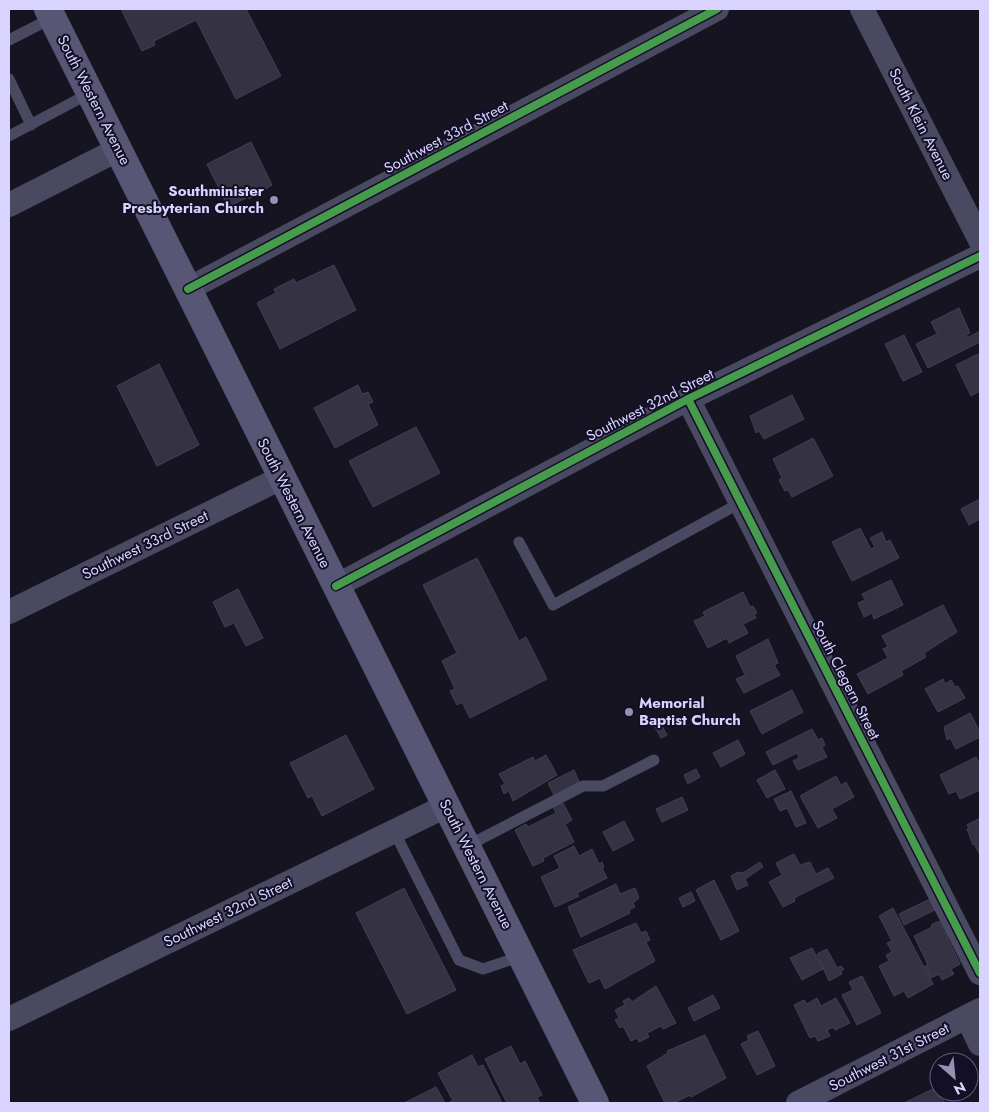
<svg xmlns="http://www.w3.org/2000/svg" width="989" height="1112" viewBox="0 0 989 1112" font-family="Jost,sans-serif">
<style>
.building{fill:#343243;stroke:#433f54}
.lines{fill:none;stroke-linecap:round;stroke-linejoin:round}
.service{stroke:#4a4962;stroke-width:11}
.minor{stroke:#4a4962;stroke-width:24}
.secondary{stroke:#575674;stroke-width:28}
.cycleway-casing{stroke:#130f26;stroke-width:11}
.cycleway{stroke:#469c4c;stroke-width:8}
.poi-dot{fill:#9591b1;stroke:#130f26;stroke-width:2}
.labels{text-anchor:middle;dominant-baseline:central;stroke-width:4;stroke-linejoin:round;paint-order:stroke}
.street-label{font-size:15px;fill:#d9d4ff;stroke:#130f26}
.poi-label{font-size:15px;font-weight:bold;fill:#d9d4ff;stroke:#130f26;text-anchor:end}
</style>
<rect width="100%" height="100%" fill="#161421"/>
<!-- building -->
<g class="building">
<path d="M126,9H246L281,76L236,99L196,20L154,41L155,45L142,51L122,11Z"/>
<path d="M251,142L272,185L249,199L248,197L228,207L207,164Z"/>
<path d="M334,265L356,310L280,349L257,303L276,293L274,289L294,279L296,283Z"/>
<path d="M959,308L970,333L966,335L967,338L980,331V342L928,368L916,344L937,334L931,322Z"/>
<path d="M904,335L922,372L903,381L885,344Z"/>
<path d="M978,354L980,359V391L971,396L956,365Z"/>
<path d="M159,364L199,445L157,466L117,386Z"/>
<path d="M358,385L362,394L368,392L373,402L368,404L378,425L335,448L314,408Z"/>
<path d="M792,395L804,419L764,439L759,431L756,433L750,416Z"/>
<path d="M416,427L440,473L373,507L349,461Z"/>
<path d="M813,438L833,476L792,497L788,490L785,491L779,480L782,478L773,459Z"/>
<path d="M980,499V519L969,525L961,509Z"/>
<path d="M860,528L871,549L875,547L870,538L882,532L886,542L890,540L899,558L852,581L832,542Z"/>
<path d="M477,558L519,641L526,637L547,679L470,718L462,702L457,705L450,691L455,689L442,661L457,653L423,585Z"/>
<path d="M891,580L903,605L874,619L872,613L864,617L858,603L865,600L862,594Z"/>
<path d="M238,589L263,638L246,646L234,623L225,627L213,602Z"/>
<path d="M743,592L750,607L753,606L757,613L754,614L756,618L743,624L748,633L729,643L727,638L708,648L694,621L705,616L703,612Z"/>
<path d="M943,605L957,632L924,653L926,657L901,671L903,675L868,694L857,674L888,658L883,649L888,647L882,636Z"/>
<path d="M768,639L778,663L774,665L780,675L744,693L736,679L745,675L736,656Z"/>
<path d="M943,679L945,684L951,680L955,687L958,686L965,698L938,712L925,689Z"/>
<path d="M792,690L803,712L762,734L750,711Z"/>
<path d="M970,713L980,732V737L956,749L950,738L947,740L944,727Z"/>
<path d="M661,724L667,735L661,738L655,727Z"/>
<path d="M812,729L818,740L822,738L825,745L822,747L827,757L798,770L793,761L799,758L797,753L773,765L766,752Z"/>
<path d="M346,735L374,789L322,816L312,796L308,798L290,763Z"/>
<path d="M738,740L745,754L721,767L713,753Z"/>
<path d="M546,755L557,775L513,801L509,791L504,794L501,786L505,784L499,774L533,757L535,761Z"/>
<path d="M976,757L980,766V790L960,799L956,791L949,794L940,775Z"/>
<path d="M696,769L700,777L688,784L684,775Z"/>
<path d="M574,770L579,782L554,795L548,783Z"/>
<path d="M775,770L785,789L767,798L757,780Z"/>
<path d="M836,776L841,785L846,782L854,797L832,809L837,818L818,828L800,796Z"/>
<path d="M791,791L806,823L796,827L787,808L780,811L774,799Z"/>
<path d="M682,797L688,810L662,822L656,809Z"/>
<path d="M563,803L572,820L565,824L574,842L543,858L544,861L533,866L515,830L526,824L528,827L556,813L553,807Z"/>
<path d="M980,818V852L979,853L974,844L973,845L967,829L969,828L967,825Z"/>
<path d="M624,821L634,840L613,851L603,832Z"/>
<path d="M574,846L579,856L592,849L599,864L602,862L604,867L602,868L607,878L577,893L579,896L555,907L541,877L560,868L554,856Z"/>
<path d="M794,854L800,865L810,862L816,874L828,868L834,878L794,898L795,901L783,907L769,882L782,875L776,863Z"/>
<path d="M760,862L763,867L745,879L748,885L737,890L731,876L738,872L743,873Z"/>
<path d="M714,880L739,931L721,940L696,890Z"/>
<path d="M616,884L620,894L635,888L639,898L633,903L635,907L629,910L630,913L581,937L568,907Z"/>
<path d="M404,888L456,990L407,1014L356,913Z"/>
<path d="M691,892L695,901L683,907L679,898Z"/>
<path d="M934,897L939,908L904,925L899,914Z"/>
<path d="M893,908L933,984L908,998L904,991L894,996L879,966L889,961L886,955L892,952L887,943L892,941L879,916Z"/>
<path d="M937,922H940L960,964L951,969L954,974L942,980L939,974L931,978L925,966L928,965L914,936L932,927L931,925Z"/>
<path d="M636,923L641,933L646,931L650,940L646,942L655,961L605,989L600,978L589,983L573,950Z"/>
<path d="M812,948L823,969L802,980L790,958Z"/>
<path d="M827,949L837,968L841,966L844,969L841,971L842,974L829,981L817,954Z"/>
<path d="M862,976L881,1013L857,1025L842,995L853,990L849,982Z"/>
<path d="M656,986L676,1023L663,1029L661,1026L647,1033L649,1037L639,1042L637,1038L631,1041L623,1026L620,1028L615,1020L619,1018L615,1010L625,1005L623,1001L629,998L632,1002Z"/>
<path d="M713,995L720,1008L694,1021L688,1008Z"/>
<path d="M817,998L821,1006L836,998L850,1023L835,1030L833,1027L827,1030L830,1036L818,1041L815,1036L810,1038L794,1005L804,1000L807,1004Z"/>
<path d="M758,1031L775,1066L757,1075L741,1044L749,1040L747,1036Z"/>
<path d="M705,1035L726,1078L691,1097L690,1095L676,1102L665,1103L647,1066L668,1053L667,1051Z"/>
<path d="M511,1046L520,1064L525,1061L542,1095L537,1097L540,1103H507L485,1059Z"/>
<path d="M472,1055L478,1067L483,1065L502,1103H447L453,1101L438,1073Z"/>
<path d="M436,1087L445,1103H404Z"/>
<path d="M937,1087L945,1103H904Z"/>
</g>
<g class="lines">
<!-- service -->
<g class="service">
<path d="M9,40L52,18"/>
<path d="M9,79L31,125"/>
<path d="M9,136L90,93"/>
<path d="M519,542L553,605L740,503"/>
<path d="M394,831L459,960L483,969L522,956"/>
<path d="M467,846L583,786H603L654,760"/>
</g>
<!-- minor -->
<g class="minor">
<path d="M862,9L980,240"/>
<path d="M9,205L119,149"/>
<path d="M188,289L717,9"/>
<path d="M688,399L980,973"/>
<path d="M336,586L688,399L980,256"/>
<path d="M9,612L281,478"/>
<path d="M967,1017L980,1044"/>
<path d="M9,1019L446,806"/>
<path d="M798,1103L980,1010"/>
</g>
<!-- secondary -->
<path class="secondary" d="M48,9L595,1103"/>
<!-- cycleway casing -->
<g class="cycleway-casing">
<g id="cycleway">
<path d="M188,289L717,9"/>
<path d="M688,399L980,973"/>
<path d="M336,586L688,399L980,256"/>
</g>
</g>
<!-- cycleway -->
<use href="#cycleway" class="cycleway"/>
</g>
<!-- markers -->
<g class="poi-dot">
<circle cx="274" cy="200" r="5"/>
<circle cx="629" cy="712" r="5"/>
</g>
<g class="labels">
<!-- street labels -->
<g class="street-label">
<text transform="translate(94 100) rotate(63)">South Western Avenue</text>
<text transform="translate(921 124) rotate(63)">South Klein Avenue</text>
<text transform="translate(446 137) rotate(-28)">Southwest 33rd Street</text>
<text transform="translate(650 405) rotate(-27)">Southwest 32nd Street</text>
<text transform="translate(294 503) rotate(63)">South Western Avenue</text>
<text transform="translate(145 545) rotate(-26)">Southwest 33rd Street</text>
<text transform="translate(846 680) rotate(63)">South Clegern Street</text>
<text transform="translate(476 864) rotate(63)">South Western Avenue</text>
<text transform="translate(228 912) rotate(-26)">Southwest 32nd Street</text>
<text transform="translate(889 1057) rotate(-27)">Southwest 31st Street</text>
</g>
<!-- poi labels -->
<g class="poi-label">
<text x="264" y="191">Southminister<tspan x="264" dy="17">Presbyterian Church</tspan></text>
<text x="639" y="703" text-anchor="start">Memorial<tspan x="639" dy="17">Baptist Church</tspan></text>
</g>
</g>
<!-- border -->
<rect width="989" height="1112" fill="none" stroke="#d9d4ff" stroke-width="20"/>
<!-- north arrow -->
<g transform="translate(954 1077) rotate(153)"><circle r="24" fill="#130f26" stroke="#625e7d"/>
<path d="M0-4L9 19L0 12L-9 19Z" fill="#9591b1"/>
<text y="-8" font-size="14" font-weight="bold" text-anchor="middle" fill="#d9d4ff">N</text>
</g>
</svg>
